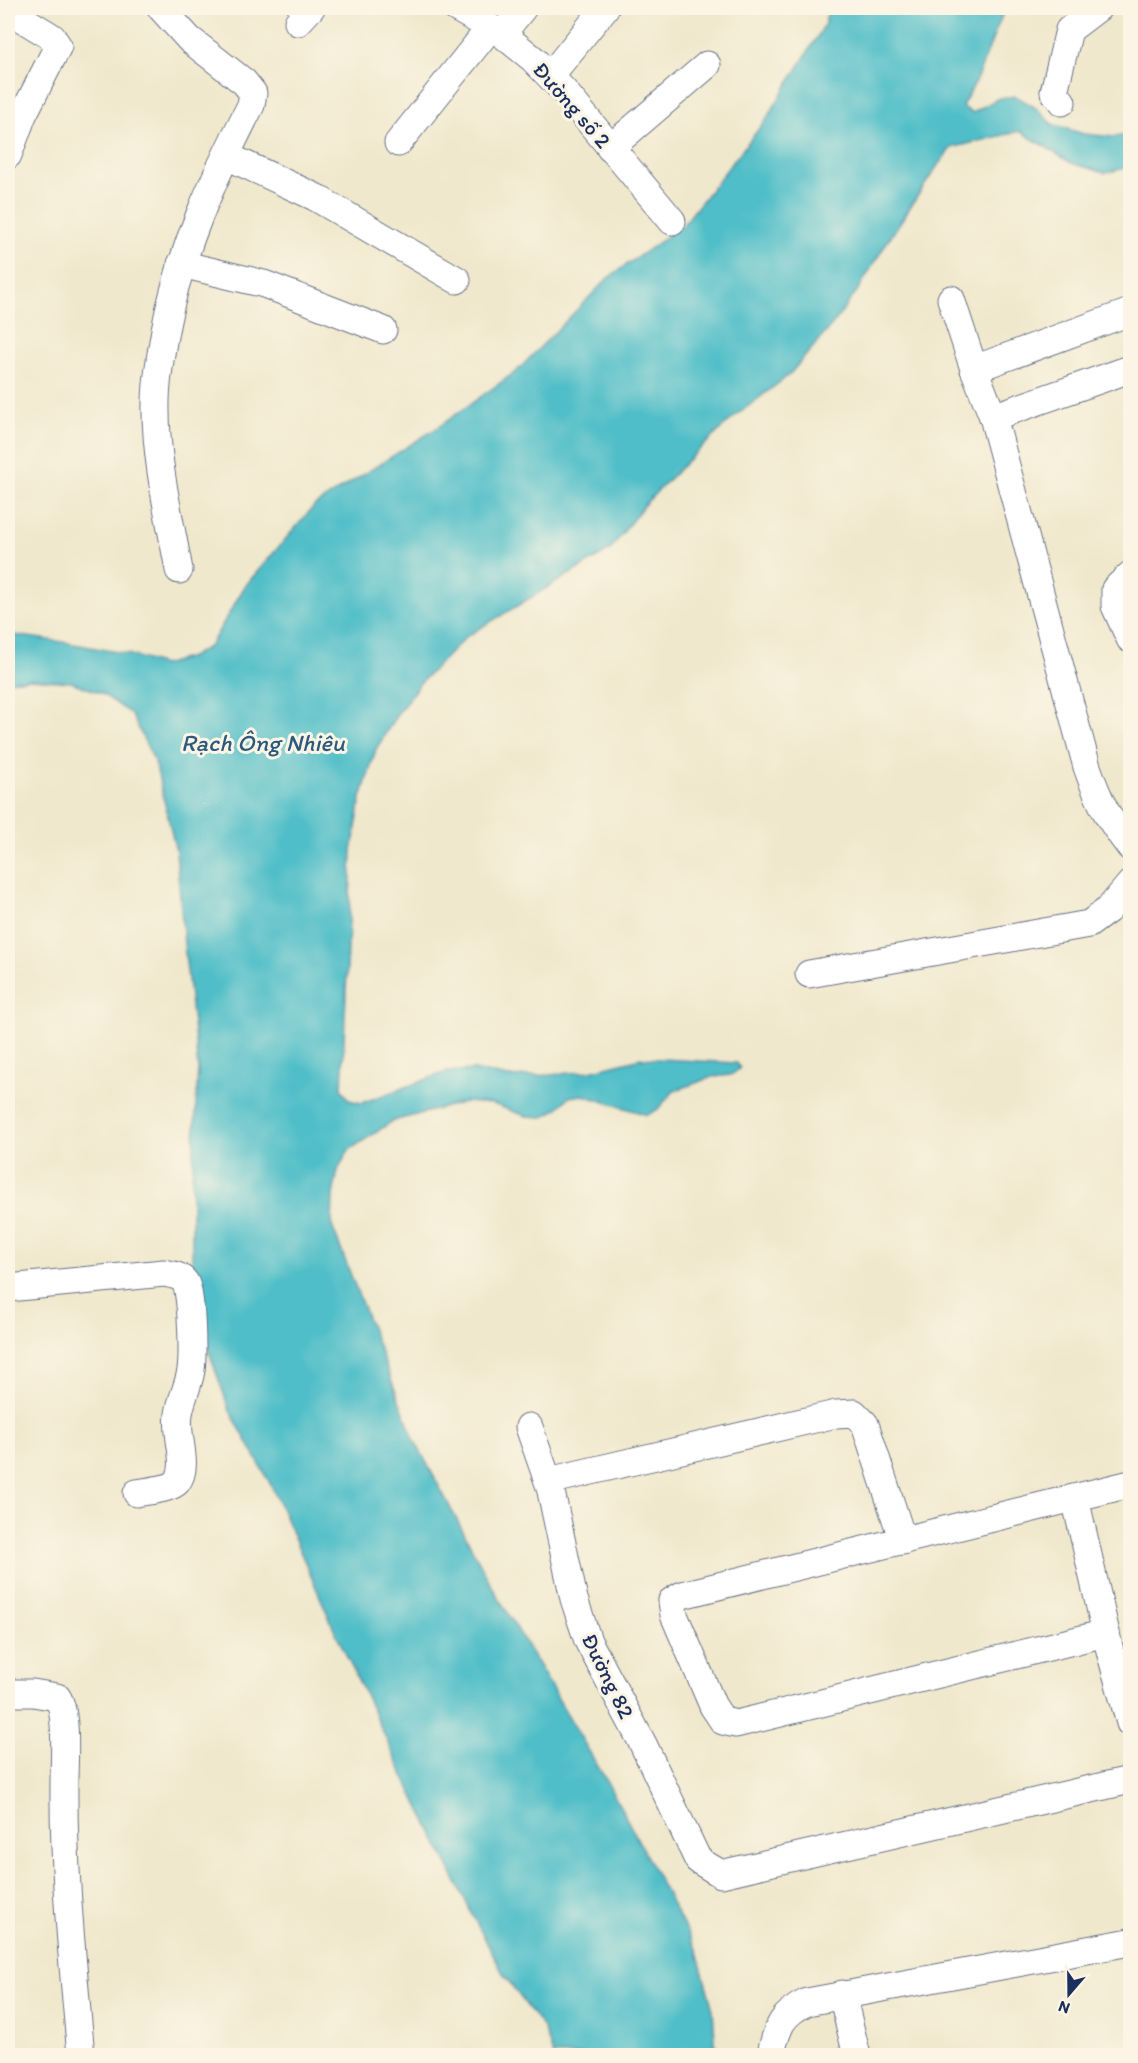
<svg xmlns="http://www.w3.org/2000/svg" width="1138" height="2063" viewBox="0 0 1138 2063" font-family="Itim,sans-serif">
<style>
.water{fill:#50bec8;stroke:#367693;stroke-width:1.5}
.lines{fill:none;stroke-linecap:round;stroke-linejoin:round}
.minor-casing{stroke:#667084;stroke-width:29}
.minor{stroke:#fff;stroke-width:27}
.labels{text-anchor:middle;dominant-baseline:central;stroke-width:6;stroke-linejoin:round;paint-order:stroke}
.street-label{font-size:22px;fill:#1b2f5e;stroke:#fcf5e5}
.water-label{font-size:24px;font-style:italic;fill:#2b5a7e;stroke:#fcf5e5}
</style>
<rect width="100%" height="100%" fill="#fcf5e5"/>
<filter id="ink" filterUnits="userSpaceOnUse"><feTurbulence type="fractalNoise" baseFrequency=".0167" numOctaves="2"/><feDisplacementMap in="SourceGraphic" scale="12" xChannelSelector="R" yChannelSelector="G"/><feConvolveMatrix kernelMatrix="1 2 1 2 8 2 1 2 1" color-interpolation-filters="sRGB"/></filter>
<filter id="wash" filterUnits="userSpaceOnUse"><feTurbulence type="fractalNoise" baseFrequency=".008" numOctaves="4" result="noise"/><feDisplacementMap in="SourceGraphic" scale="24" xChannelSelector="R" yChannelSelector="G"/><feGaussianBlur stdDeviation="1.35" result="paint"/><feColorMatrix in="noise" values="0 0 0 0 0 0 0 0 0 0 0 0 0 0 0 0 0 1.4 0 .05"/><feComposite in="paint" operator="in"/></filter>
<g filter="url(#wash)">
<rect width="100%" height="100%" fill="#f0e8cc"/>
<!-- water -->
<path class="water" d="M829,8H1005L975,83L962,106L972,113L999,98L1016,96L1036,108L1052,124L1058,126L1084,134L1114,137L1130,134V167L1105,173L1071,163L1020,131L951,148L938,165L887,242L857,291L833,324L789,375L734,417L685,463L643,506L610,550L467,636L420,683L398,713L376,749L361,798L352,851L342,1089L349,1100L362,1103L446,1072L474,1070L509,1077L550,1075L590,1071L641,1058L737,1063L740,1068L731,1075L712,1077L674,1091L657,1110L647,1115L583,1095L569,1097L557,1109L544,1117L526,1116L493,1104L465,1102L393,1121L348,1151L338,1170L333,1195L332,1226L414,1439L493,1588L606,1780L697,1951L713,2010L716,2055H553L544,2029L504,1975L478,1926L399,1766L335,1631L272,1487L229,1409L199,1323L192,1263V1182L198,1068L184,944L176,851L155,762L131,714L101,693L71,682L30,679L8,681V634L63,642L128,654L163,665L191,657L210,646L245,586L315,505L437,428L518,370L608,278L683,225L765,121L824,26Z"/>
</g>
<g filter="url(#ink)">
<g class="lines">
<!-- minor casing -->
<g class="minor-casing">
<g id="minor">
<path d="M161,8L189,39L244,82L253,93L251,105C213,179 181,248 165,330C161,354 156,378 156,403C155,459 169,515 179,570"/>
<path d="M456,8L502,34L533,59L563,90L672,221"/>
<path d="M8,10L52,37L58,46L23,115L8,155"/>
<path d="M298,22L311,8"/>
<path d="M502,34L523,8"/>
<path d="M550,76L605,8"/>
<path d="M1062,102L1054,92L1069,30L1098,8"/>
<path d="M398,143L490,28"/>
<path d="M610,148L707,65"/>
<path d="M227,156L315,197L457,280"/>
<path d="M181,264L264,284L383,330"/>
<path d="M951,299L974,369L993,417L1087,767C1099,801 1108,819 1130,847"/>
<path d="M974,369L1130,312"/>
<path d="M993,417L1130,369"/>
<path d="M1130,575L1115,589V606L1130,639"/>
<path d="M809,974L1089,924L1108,910L1130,884"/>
<path d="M8,1288L164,1273C172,1275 180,1275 185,1282C192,1293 193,1355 191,1370C189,1385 181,1399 179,1414C175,1436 190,1465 177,1482C171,1489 146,1491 137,1493"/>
<path d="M529,1427L550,1487"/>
<path d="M1075,1498L1110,1651L1130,1723"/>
<path d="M903,1541L865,1424L854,1413L836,1414L557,1479L550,1487L574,1599L588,1641L643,1744L698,1860L721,1874L1130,1780"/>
<path d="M1106,1633L736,1724L723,1721L713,1706L674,1615L672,1601L682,1595L1130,1484"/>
<path d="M8,1693H33L57,1697C68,1711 64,1763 64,1782C63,1873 73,1964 81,2056"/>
<path d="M842,1994L857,2056"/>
<path d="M770,2056C778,2027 780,2015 807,2002L1130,1942"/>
</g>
</g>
<!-- minor -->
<use href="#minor" class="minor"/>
</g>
</g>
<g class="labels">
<!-- street labels -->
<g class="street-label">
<text transform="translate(572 105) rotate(49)">Đường số 2</text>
<text transform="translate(608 1676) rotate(64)">Đường 82</text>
</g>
<!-- water labels -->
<g class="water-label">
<text x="263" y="742">Rạch Ông Nhiêu</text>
</g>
</g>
<!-- margin -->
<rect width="1138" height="2063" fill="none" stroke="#fcf5e5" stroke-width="30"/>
<!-- north arrow -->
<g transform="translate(1069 1994) rotate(200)" stroke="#fcf5e5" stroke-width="4.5" paint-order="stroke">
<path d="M0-4.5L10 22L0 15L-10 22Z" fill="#1b2f5e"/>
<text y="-9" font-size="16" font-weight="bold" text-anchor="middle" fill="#1b2f5e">N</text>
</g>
</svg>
